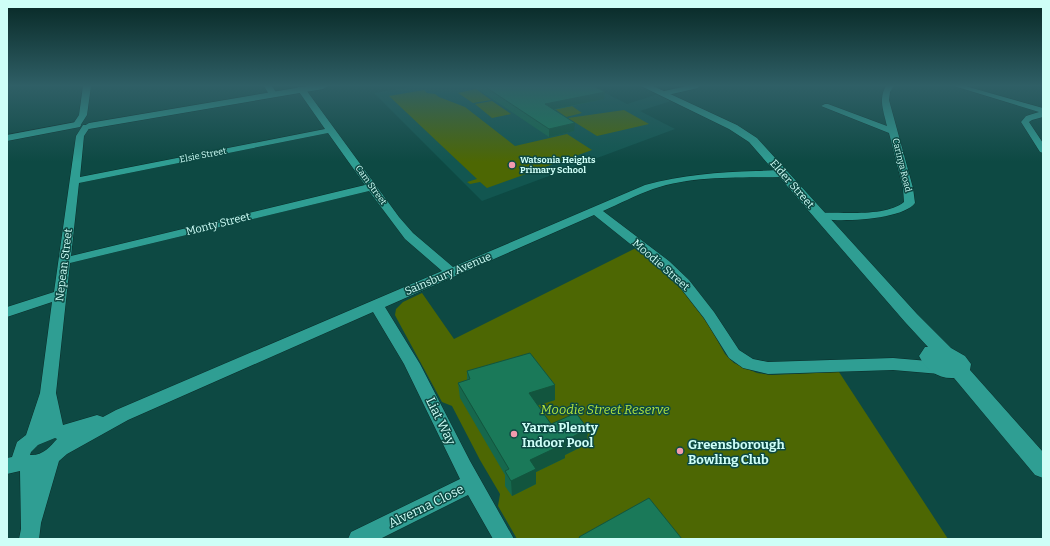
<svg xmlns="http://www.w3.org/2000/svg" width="1050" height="546" viewBox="0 0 1050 546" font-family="Bitter,serif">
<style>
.built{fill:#125650}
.green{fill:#4d6703}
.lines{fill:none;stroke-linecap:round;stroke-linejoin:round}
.minor-casing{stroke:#0a2c29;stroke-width:1}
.tertiary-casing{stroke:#0a2c29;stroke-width:1}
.minor{fill:#2f9e93;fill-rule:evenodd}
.tertiary{fill:#2f9e93;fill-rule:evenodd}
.wall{fill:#16684d}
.shaded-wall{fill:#12553e}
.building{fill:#1a7959;stroke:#12553e}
.poi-dot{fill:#f29aae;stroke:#0d4943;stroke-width:1.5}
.labels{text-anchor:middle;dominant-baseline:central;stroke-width:3;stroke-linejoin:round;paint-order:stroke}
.far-street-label{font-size:9px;fill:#cefef7;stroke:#0d4943}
.far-poi-label{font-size:9px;font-weight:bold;fill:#cefef7;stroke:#0d4943;text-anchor:start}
.street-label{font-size:11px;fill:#cefef7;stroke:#0d4943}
.near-park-label{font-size:13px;font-style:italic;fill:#b2e43d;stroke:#0d4943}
.near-street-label{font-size:13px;fill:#cefef7;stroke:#0d4943}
.near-poi-label{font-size:13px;font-weight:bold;fill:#cefef7;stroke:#0d4943;text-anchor:start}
</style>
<rect width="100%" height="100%" fill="#0d4943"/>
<!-- built -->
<path class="built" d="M416,86H592L627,104L658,94L671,101L640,111L675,129L482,201L374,93Z"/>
<!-- green -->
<g class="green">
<path d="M476,89L491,100L473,103L458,93Z"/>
<path d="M424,90L427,93L435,94L439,97L465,107L515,146L567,134L592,150L487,188L480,182L470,184L467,182L477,179L389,96Z"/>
<path d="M492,101L511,114L492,118L475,104Z"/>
<path d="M572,106L582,113L566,117L555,109Z"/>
<path d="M624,110L649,124L597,136L568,118Z"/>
<path d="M636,248L681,289L708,324L725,354L734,363L757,373L772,375L839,372L948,539H517L498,506L500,494L480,460L452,406L442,402L397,319L395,315L396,309L403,302L422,293L454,339Z"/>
</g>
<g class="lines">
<!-- minor casing -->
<g class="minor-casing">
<g id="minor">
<path d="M83,86H91L87,115L80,126L77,127L73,124L79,115Z"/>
<path d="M264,86H272L277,94L276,96H270Z"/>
<path d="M687,86H699L698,88L663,96L659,94L660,92Z"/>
<path d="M886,86H894L890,92L889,100L913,188L915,203C903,220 835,223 816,218L814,216L816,214L820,213C843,212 886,217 904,202L903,188L889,133L821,106L825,104H828L887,126C884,112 878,99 886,86Z"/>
<path d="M954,86H965L1043,108V117L1032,120L1029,122L1043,143V153L1040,152L1021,122L1026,116L1039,112Z"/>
<path d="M298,87H304L399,217L413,233L453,267L645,185C682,175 718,172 756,171C766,171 777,169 787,172L788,174L783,177C740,178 694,175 653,189C636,195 619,204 603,211L669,261L689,280L714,312L739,350L753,359L768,362L893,358L940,362L946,364L948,368L946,372L940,374L893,370L768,374L743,368L729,358L704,318L679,286L659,267L594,215L385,307L420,364L470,461L514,539H493L468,495L380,539H348L351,532L460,479L404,364L373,312L128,420L67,454L59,461L41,523L39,539H19L21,529L20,471L7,474V458L12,457L17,442L26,435L40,393L52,302L7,317V307L54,292L76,136L83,125H89L90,127L84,136L80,177L325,129L297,89ZM328,133L365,185L71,256L79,183ZM369,191L405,239L442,271L116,410L103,417L97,415L63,425L56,393L70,263ZM55,438L57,439C50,447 42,456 30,455L31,452L38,445Z"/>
</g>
</g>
<!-- tertiary casing -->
<g class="tertiary-casing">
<g id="tertiary">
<path d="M308,86H328L323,89L89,129L84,126L89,123Z"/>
<path d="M641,86H653L737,125L757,138L917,314L951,348L965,356L971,364L970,370L1043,452V478L1035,475L954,378C938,379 926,370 919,356L925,347H928L905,322L749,142L729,129Z"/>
<path d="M76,122L81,125L80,127L7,141V135Z"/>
</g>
</g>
<!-- minor -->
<use href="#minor" class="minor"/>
<!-- tertiary -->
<use href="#tertiary" class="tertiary"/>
</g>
<!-- wall -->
<g class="wall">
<path d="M473,86H593L605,92L604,99L554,110L574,131L549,137Z"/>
<path d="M467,371L555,400L538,405L551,424L587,444L565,455V458L536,472V484L512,496L505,486V475L460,398L458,383L467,380Z"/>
</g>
<!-- shaded-wall -->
<g class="shaded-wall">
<path d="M605,92L604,99L545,111V104Z"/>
<path d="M575,123L574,131L549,137V129Z"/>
<path d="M555,385V400L529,408V393Z"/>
<path d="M588,429L587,444L565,455V458L536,472V484L512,496L511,481L530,460L564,441Z"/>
</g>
<!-- building -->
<g class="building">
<path d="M484,86H593L605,92L545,104L575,123L549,129Z"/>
<path d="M530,353L555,385L529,393L551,424L576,413L588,429L564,441L566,443L530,460L536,469L511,481L505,471L509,469L458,383L470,379L467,371Z"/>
<path d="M649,498L682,539H580L579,537Z"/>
</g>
<!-- sky -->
<linearGradient id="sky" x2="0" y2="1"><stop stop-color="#072825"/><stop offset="0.53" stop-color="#2f5f66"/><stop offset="1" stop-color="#2f5f66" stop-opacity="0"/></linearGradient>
<rect width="1050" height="162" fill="url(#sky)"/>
<!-- markers -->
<g class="poi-dot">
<circle cx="512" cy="165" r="4"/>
<circle cx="514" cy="434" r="4"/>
<circle cx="680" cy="451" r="4"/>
</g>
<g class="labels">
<!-- far-street labels -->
<g class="far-street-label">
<text transform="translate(203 155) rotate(-11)">Elsie Street</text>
<text transform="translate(902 165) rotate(76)">Carinya Road</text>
<text transform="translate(371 185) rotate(54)">Cam Street</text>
</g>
<!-- far-poi labels -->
<g class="far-poi-label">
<text x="520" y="160">Watsonia Heights<tspan x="520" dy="10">Primary School</tspan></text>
</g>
<!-- street labels -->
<g class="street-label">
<text transform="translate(792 184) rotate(49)">Elder Street</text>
<text transform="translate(218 224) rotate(-14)">Monty Street</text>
<text transform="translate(64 265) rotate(-83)">Nepean Street</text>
<text transform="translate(661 265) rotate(41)">Moodie Street</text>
<text transform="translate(448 274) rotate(-23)">Sainsbury Avenue</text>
</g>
<!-- near-park labels -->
<g class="near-park-label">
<text x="605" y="409">Moodie Street Reserve</text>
</g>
<!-- near-street labels -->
<g class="near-street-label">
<text transform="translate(441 421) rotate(64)">Liat Way</text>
<text transform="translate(426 506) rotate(-26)">Alverna Close</text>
</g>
<!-- near-poi labels -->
<g class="near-poi-label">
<text x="522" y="427">Yarra Plenty<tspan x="522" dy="15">Indoor Pool</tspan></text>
<text x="688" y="444">Greensborough<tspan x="688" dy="15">Bowling Club</tspan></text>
</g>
</g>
<!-- border -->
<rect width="1050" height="546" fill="none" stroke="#cefef7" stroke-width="16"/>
</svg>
